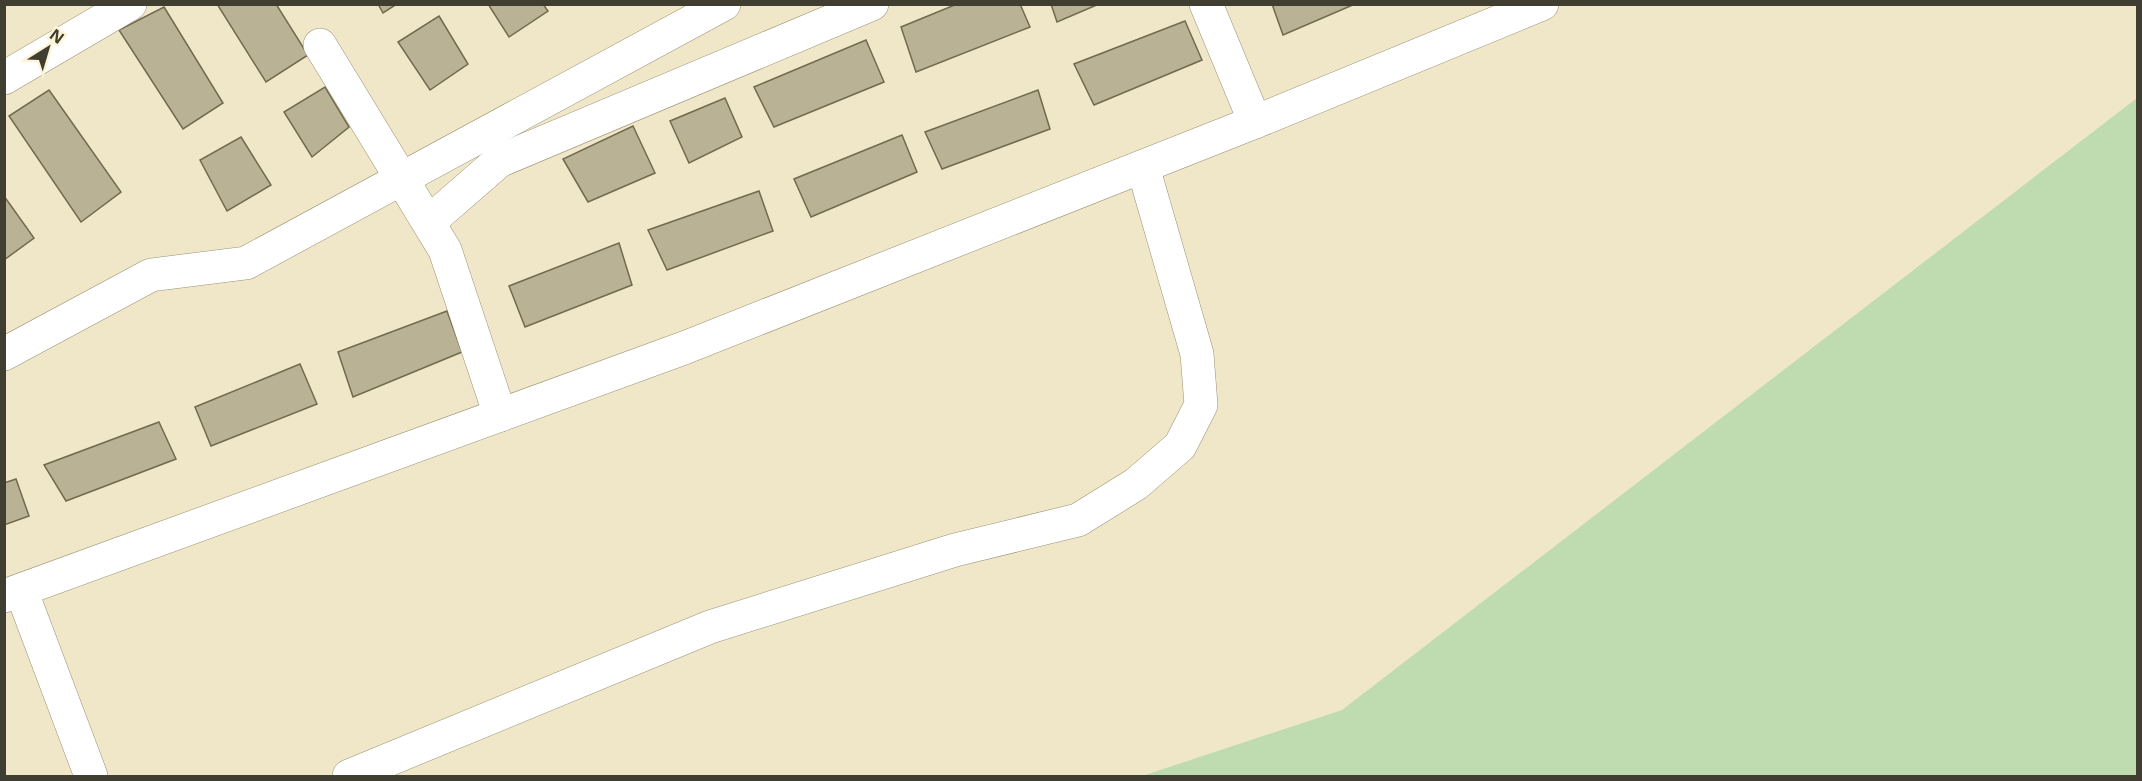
<svg xmlns="http://www.w3.org/2000/svg" width="2142" height="781" viewBox="0 0 2142 781" font-family="'Open Sans',sans-serif">
<style>
.green{fill:#bfdcb1}
.building{fill:#bab295;stroke:#726a4f;stroke-width:1.5}
.lines{fill:none;stroke-linecap:round;stroke-linejoin:round}
.minor-casing{stroke:#9a9276;stroke-width:34}
.minor{stroke:#fff;stroke-width:33}
</style>
<rect width="100%" height="100%" fill="#f0e7c9"/>
<!-- green -->
<path class="green" d="M2137,98V776H1142L1342,710Z"/>
<!-- building -->
<g class="building">
<path d="M217,4H276L308,55L266,82Z"/>
<path d="M378,4H397L383,13Z"/>
<path d="M488,4H543L548,11L509,37Z"/>
<path d="M957,4H1020L1030,27L916,72L901,27Z"/>
<path d="M1051,4H1099L1057,22Z"/>
<path d="M1272,4H1355L1283,35Z"/>
<path d="M164,7L223,103L183,129L119,30Z"/>
<path d="M439,16L468,64L430,90L398,42Z"/>
<path d="M1185,21L1202,60L1094,105L1074,64Z"/>
<path d="M866,40L884,82L774,127L754,87Z"/>
<path d="M325,87L349,127L312,157L284,112Z"/>
<path d="M49,90L121,192L81,222L9,116Z"/>
<path d="M1038,90L1050,129L942,169L925,132Z"/>
<path d="M725,98L742,137L689,163L670,121Z"/>
<path d="M633,126L655,173L588,202L563,159Z"/>
<path d="M902,135L917,172L811,217L794,179Z"/>
<path d="M241,137L271,185L227,211L200,160Z"/>
<path d="M759,191L773,231L667,270L648,230Z"/>
<path d="M4,196L34,238L4,260Z"/>
<path d="M619,243L632,285L525,327L509,286Z"/>
<path d="M447,311L462,352L353,397L338,352Z"/>
<path d="M300,364L317,404L211,446L195,407Z"/>
<path d="M159,422L176,459L66,501L44,465Z"/>
<path d="M16,479L29,516L4,525V483Z"/>
</g>
<g class="lines">
<!-- minor casing -->
<g class="minor-casing">
<g id="minor">
<path d="M1206,4L1255,122"/>
<path d="M320,45L445,250L500,415"/>
<path d="M4,78L130,4"/>
<path d="M429,222L499,161L872,4"/>
<path d="M4,354L151,275L246,263L724,4"/>
<path d="M21,590L91,776"/>
<path d="M4,596L684,348L1255,122L1542,4"/>
<path d="M349,776L710,627L955,550L1078,520L1136,484L1180,446L1201,405L1197,354L1143,167"/>
</g>
</g>
<!-- minor -->
<use href="#minor" class="minor"/>
</g>
<!-- border -->
<rect width="2142" height="781" fill="none" stroke="#403d31" stroke-width="12"/>
<!-- north arrow -->
<g transform="translate(48 48) rotate(37)" stroke="#fdf4d6" stroke-width="4.5" paint-order="stroke">
<path d="M0-4.5L10 22L0 15L-10 22Z" fill="#403d31"/>
<text y="-9" font-size="16" font-weight="bold" text-anchor="middle" fill="#403d31">N</text>
</g>
</svg>
